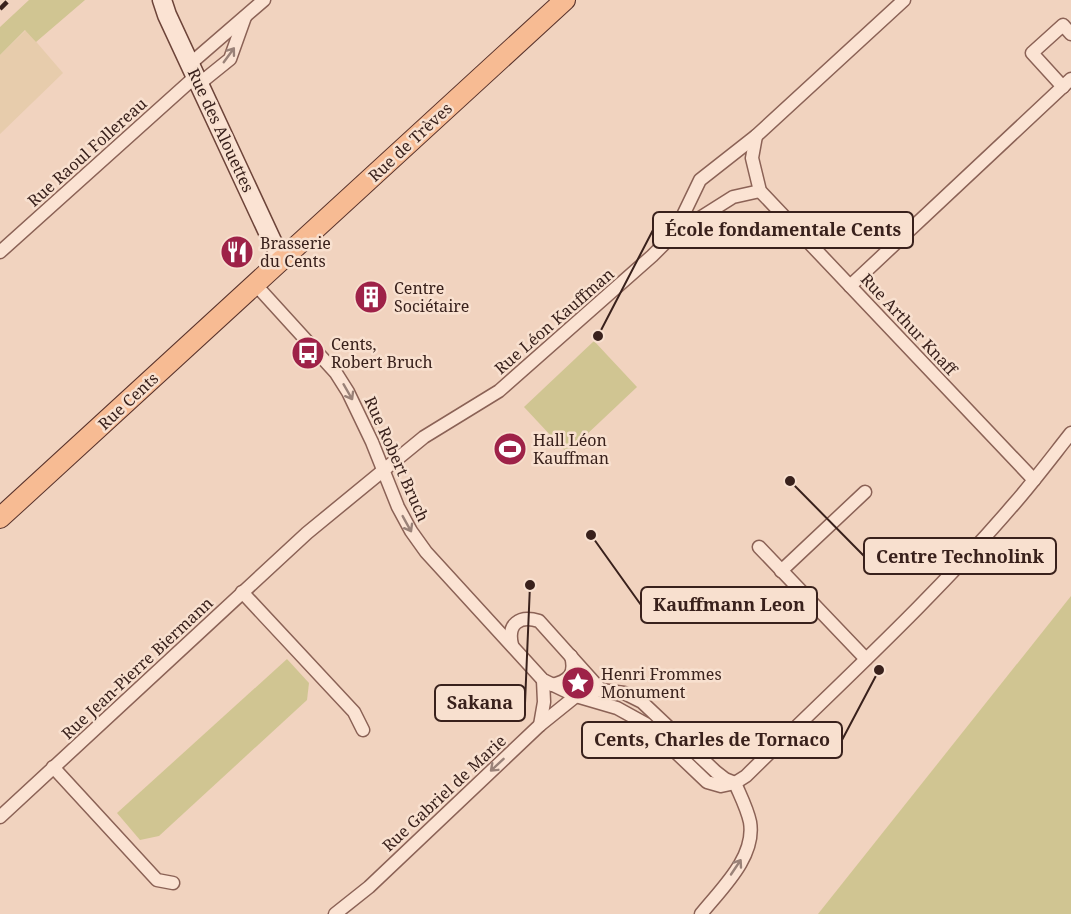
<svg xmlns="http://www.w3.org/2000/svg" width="1071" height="914" viewBox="0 0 1071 914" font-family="'Noto Serif',serif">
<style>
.farmland{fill:#e7ccac}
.green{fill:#d0c592}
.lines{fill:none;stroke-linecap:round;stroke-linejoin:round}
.minor-casing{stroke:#8b6256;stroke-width:15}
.secondary-casing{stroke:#6d4439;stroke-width:21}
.primary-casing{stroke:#58322b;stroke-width:22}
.minor{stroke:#fbe3d3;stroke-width:12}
.secondary{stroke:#fbe3d3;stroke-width:18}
.primary{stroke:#f7bb93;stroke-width:20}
.rail{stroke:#39211c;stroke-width:4.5;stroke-dasharray:10 10;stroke-linecap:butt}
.oneway{stroke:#9a8278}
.labels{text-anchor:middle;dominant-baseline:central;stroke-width:5;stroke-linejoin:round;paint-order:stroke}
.street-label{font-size:16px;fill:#39211c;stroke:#f8e0cf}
.poi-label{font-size:16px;fill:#39211c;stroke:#f8e0cf;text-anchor:start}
.leader{fill:none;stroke:#39211c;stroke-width:2}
.callout-dot{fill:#39211c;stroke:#f8e0cf;stroke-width:2}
.callout{fill:#f8e0cf;stroke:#39211c;stroke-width:2}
.callout-label{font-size:18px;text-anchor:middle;font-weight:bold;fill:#39211c}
</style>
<rect width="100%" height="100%" fill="#f1d3bf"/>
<!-- farmland -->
<path class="farmland" d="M26,30L63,73L0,134V55Z"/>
<!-- green -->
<g class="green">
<path d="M29,0H85L36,42L25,30L0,55V27Z"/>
<path d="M594,341L637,387L567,453L524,407Z"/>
<path d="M1071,596V914H818Z"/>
<path d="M287,659L309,683L307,700L159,836L140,840L117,813Z"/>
</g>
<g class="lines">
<!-- minor casing -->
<g class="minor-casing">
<g id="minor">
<path d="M190,64L264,0"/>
<path d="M199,84L230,59L245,17"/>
<path d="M1063,87L1032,53L1063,25L1071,34"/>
<path d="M756,136L752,158L760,191L1034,480"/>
<path d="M676,233L733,197L760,191"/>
<path d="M0,252L196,76"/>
<path d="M255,284L336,373L348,392L372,442L398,507L411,531L426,552L543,680L576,696L617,708L646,724L707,782L721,786L735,783L746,776C836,687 931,601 1014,504C1034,481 1052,457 1071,433"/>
<path d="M850,286L1071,79"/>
<path d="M759,547L866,659"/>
<path d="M781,571L865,492"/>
<path d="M242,592L354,712L363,730"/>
<path d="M512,645C507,624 519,615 539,621L601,690"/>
<path d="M552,685C569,681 576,674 571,656"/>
<path d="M540,725L544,702L543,680"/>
<path d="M53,767L157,880L173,883"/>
<path d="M0,817L307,533L424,437L499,391L652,256L674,234L700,180L756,136L904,0"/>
<path d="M335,914L369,887L540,725L576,696L601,690L624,693L642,702L716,772L725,779L735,783"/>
<path d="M701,914C721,889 756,857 750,822C747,808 740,795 735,783"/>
</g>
</g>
<!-- secondary casing -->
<g class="secondary-casing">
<path id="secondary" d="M162,0L167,15L272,241L283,259"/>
</g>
<!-- primary casing -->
<g class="primary-casing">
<path id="primary" d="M0,518L565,0"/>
</g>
<!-- minor -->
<use href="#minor" class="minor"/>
<!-- secondary -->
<use href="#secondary" class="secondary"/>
<!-- primary -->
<use href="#primary" class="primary"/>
<!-- rail -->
<path class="rail" d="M0,9L9,0"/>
</g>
<!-- one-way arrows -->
<defs><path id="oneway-shaft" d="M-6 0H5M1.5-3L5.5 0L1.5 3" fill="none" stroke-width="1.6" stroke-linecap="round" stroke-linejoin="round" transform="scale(1.5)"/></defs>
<g class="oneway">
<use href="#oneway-shaft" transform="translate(229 55) rotate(-54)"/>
<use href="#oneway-shaft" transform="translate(348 392) rotate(60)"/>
<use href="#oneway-shaft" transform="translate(407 524) rotate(61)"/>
<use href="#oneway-shaft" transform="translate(497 765) rotate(137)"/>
<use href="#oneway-shaft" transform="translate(736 867) rotate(-56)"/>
</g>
<!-- icons -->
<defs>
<g id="restaurant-disc" transform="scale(1.725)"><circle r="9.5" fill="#9e2248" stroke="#f8e0cf"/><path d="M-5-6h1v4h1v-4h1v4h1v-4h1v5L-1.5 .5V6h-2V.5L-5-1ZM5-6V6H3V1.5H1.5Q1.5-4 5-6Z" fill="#fff"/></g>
<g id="building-disc" transform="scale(1.725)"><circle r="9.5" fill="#9e2248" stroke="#f8e0cf"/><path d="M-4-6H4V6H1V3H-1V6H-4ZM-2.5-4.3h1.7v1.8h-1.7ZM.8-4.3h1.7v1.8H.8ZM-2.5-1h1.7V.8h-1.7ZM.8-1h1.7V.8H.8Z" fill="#fff"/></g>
<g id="bus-disc" transform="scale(1.725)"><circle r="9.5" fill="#9e2248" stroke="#f8e0cf"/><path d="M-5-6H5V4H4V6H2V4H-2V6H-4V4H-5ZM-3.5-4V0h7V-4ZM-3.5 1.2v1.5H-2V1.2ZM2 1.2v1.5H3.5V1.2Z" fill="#fff"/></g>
<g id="stadium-disc" transform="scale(1.725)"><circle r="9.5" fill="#9e2248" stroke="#f8e0cf"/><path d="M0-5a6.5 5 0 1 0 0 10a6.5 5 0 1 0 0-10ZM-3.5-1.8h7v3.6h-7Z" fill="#fff"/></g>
<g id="sight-disc" transform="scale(1.725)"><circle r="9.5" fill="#9e2248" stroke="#f8e0cf"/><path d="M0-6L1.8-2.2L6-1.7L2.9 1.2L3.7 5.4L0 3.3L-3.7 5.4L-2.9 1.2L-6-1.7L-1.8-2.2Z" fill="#fff"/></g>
</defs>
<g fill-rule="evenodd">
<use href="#restaurant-disc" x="237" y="252"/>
<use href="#building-disc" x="371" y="297"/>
<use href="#bus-disc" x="308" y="353"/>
<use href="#stadium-disc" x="510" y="449"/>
<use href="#sight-disc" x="578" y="683"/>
</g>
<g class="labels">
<!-- street labels -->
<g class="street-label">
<text transform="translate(221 130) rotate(65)">Rue des Alouettes</text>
<text transform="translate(410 142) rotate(-43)">Rue de Trèves</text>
<text transform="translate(87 152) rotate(-42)">Rue Raoul Follereau</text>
<text transform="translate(554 321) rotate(-41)">Rue Léon Kauffman</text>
<text transform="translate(909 324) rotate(47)">Rue Arthur Knaff</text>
<text transform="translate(128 401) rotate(-43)">Rue Cents</text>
<text transform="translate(397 459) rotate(66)">Rue Robert Bruch</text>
<text transform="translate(137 668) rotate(-43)">Rue Jean-Pierre Biermann</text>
<text transform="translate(444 793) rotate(-43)">Rue Gabriel de Marie</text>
</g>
<!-- poi labels -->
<g class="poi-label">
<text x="260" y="243">Brasserie<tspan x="260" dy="18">du Cents</tspan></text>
<text x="394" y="288">Centre<tspan x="394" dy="18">Sociétaire</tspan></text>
<text x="331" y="344">Cents,<tspan x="331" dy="18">Robert Bruch</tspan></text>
<text x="533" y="440">Hall Léon<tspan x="533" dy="18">Kauffman</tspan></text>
<text x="601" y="674">Henri Frommes<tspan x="601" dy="18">Monument</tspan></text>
</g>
</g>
<!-- callouts -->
<path class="leader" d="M598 336L653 230M790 481L864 556M591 535L641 605M530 585L525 703M879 670L842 740"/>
<g class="callout-dot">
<circle cx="598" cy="336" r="6"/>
<circle cx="790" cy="481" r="6"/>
<circle cx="591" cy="535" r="6"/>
<circle cx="530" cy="585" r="6"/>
<circle cx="879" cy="670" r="6"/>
</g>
<g class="callout">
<rect x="653" y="212" width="260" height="36" rx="6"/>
<rect x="864" y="538" width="192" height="36" rx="6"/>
<rect x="641" y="587" width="176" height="36" rx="6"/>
<rect x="435" y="685" width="90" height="36" rx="6"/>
<rect x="582" y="722" width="260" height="36" rx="6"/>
</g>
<g class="callout-label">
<text x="783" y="236">École fondamentale Cents</text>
<text x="960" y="563">Centre Technolink</text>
<text x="729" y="611">Kauffmann Leon</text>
<text x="480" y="709">Sakana</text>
<text x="712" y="746">Cents, Charles de Tornaco</text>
</g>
</svg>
